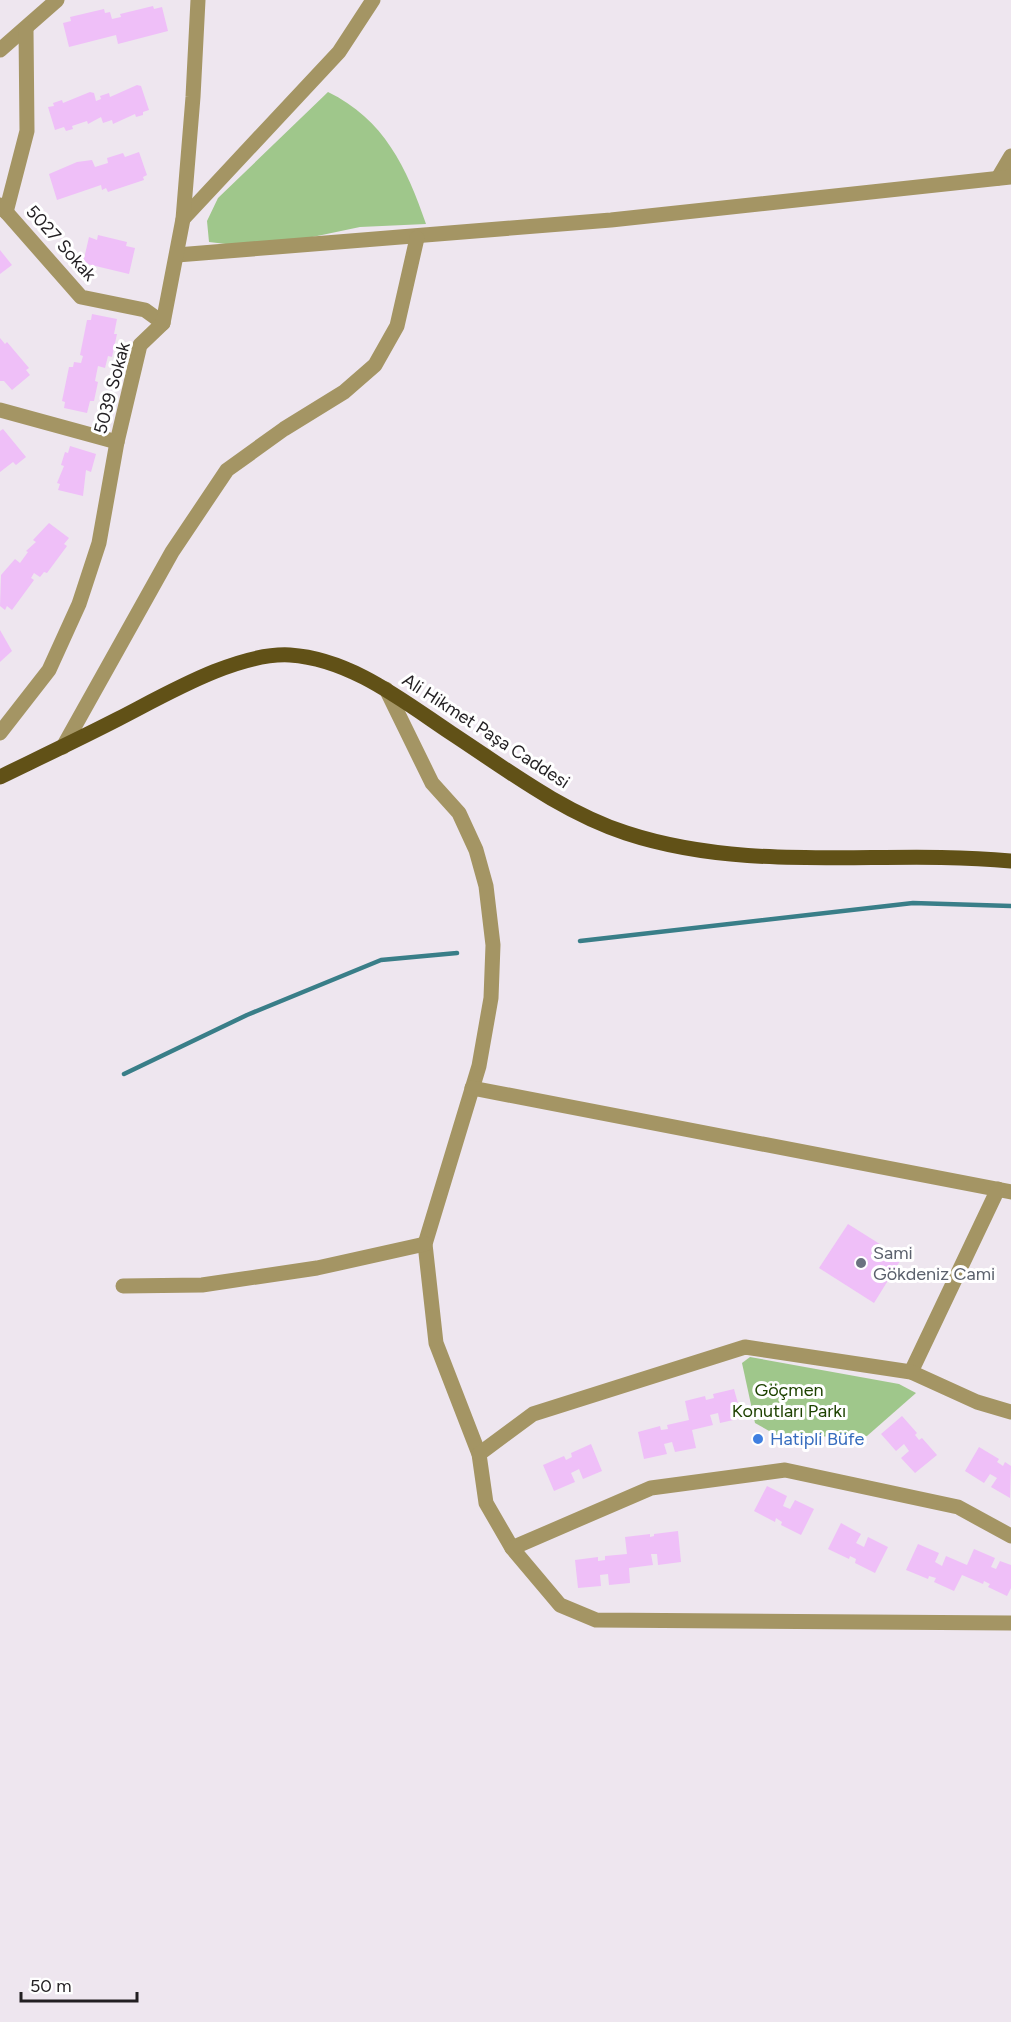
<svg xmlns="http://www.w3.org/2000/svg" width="1011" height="2022" viewBox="0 0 1011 2022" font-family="Figtree,sans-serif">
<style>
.green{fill:#9fc78b}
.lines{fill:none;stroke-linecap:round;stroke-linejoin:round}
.stream{stroke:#397e88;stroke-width:4.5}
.building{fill:#efbff8}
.minor{stroke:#a49564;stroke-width:15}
.major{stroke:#615117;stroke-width:15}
.worship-dot{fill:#6b7280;stroke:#fff;stroke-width:2}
.shop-dot{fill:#3f7fe0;stroke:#fff;stroke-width:2}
.labels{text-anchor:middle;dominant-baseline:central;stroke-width:6;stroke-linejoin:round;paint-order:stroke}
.street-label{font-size:18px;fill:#221f22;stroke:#fff}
.worship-label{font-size:18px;fill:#5b616d;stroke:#fff;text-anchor:start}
.park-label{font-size:18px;fill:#1e4201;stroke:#fff}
.shop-label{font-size:18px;fill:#366cbe;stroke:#fff;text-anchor:start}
</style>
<rect width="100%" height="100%" fill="#eee6ef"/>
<!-- green -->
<g class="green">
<path d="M328,92C384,119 407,168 426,224L360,227L260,248L209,242L207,221L218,198Z"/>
<path d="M750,1357L899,1384L916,1393L867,1436L780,1437L755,1423L742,1363Z"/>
</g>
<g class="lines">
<!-- stream -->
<g class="stream">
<path d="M580,941L913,903L1011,906"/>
<path d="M124,1074L247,1015L381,960L457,953"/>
</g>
</g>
<!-- building -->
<g class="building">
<path d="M153,6L154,9L162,7L168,31L118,44L116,35L69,47L63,23L71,21L70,17L104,9L105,13L110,12L112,19L121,17L120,14Z"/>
<path d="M137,85L141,86L149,110L143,112V115L136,117L135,114L113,124L112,120L103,123L101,117L88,124L87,121L72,126L73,129L66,131L64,127L55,130L48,107L54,106L53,103L62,100L63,103L90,92L94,93L96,101L101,99L100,96L109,93L110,97Z"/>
<path d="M139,152L147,175L143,177L144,180L108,192L106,188L102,190L101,185L57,200L49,174L77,162L92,160L95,167L108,163L107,158L123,153L125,157Z"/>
<path d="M98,235L127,242L126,246L135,248L129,274L83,263L89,237L97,240Z"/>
<path d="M0,250L12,265L0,274Z"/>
<path d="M92,314L117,319L114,334H117L112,357L108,356L105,368L98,366L95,381L98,382L94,401H90L87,413L64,408L65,402L62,401L69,367H73L74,362L81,363L83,356L80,355L87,320H91Z"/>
<path d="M0,338L5,344L7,342L29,368L26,370L30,375L12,390L4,381H0Z"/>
<path d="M3,429L26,457L16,465L13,462L0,472V431Z"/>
<path d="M70,446L96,454L91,472L86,470L83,496L58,490L60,484L57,483L64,466L61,465L65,452L68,453Z"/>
<path d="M49,523L69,538L64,544L67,546L47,573L44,572L40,577L34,573L31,578L34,580L12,610L7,606L5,610L0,606L1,575L15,559L20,563L28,552L26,551L36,542L33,540Z"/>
<path d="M0,630L12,651L0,662Z"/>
<path d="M848,1224L902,1258L874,1303L819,1268Z"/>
<path d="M734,1389L742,1418L720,1423L718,1413L710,1415L713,1425L692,1430L696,1448L675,1452L672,1442L664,1444L667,1454L644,1459L638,1432L660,1426L661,1430L668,1429L667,1425L689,1420L685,1401L705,1396L706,1400L714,1398L713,1394Z"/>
<path d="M902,1416L917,1433L915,1435L919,1440L922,1438L937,1455L915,1473L901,1458L909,1451L904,1444L896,1451L881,1434Z"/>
<path d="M591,1444L602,1471L583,1479L579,1469L571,1473L575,1482L554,1491L543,1465L564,1456L566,1460L572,1457L571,1453Z"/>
<path d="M979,1447L999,1459L997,1462L1003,1466L1005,1462L1011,1466L1010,1498L991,1487L997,1478L990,1474L984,1483L965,1471Z"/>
<path d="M767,1486L787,1496L783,1506L790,1509L795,1500L814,1509L801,1535L781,1525L782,1522L776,1518L775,1522L754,1511Z"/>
<path d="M841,1523L861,1534L856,1543L864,1547L868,1537L888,1547L875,1573L855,1563L856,1559L850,1556L849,1559L828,1549Z"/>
<path d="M678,1531L681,1562L658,1565L657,1554H651L653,1565L629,1568L630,1583L609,1585L608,1574L600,1575L601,1586L578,1588L575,1560L598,1557V1561L605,1560V1556L627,1554L625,1537L650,1534V1537L654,1536V1534Z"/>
<path d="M918,1544L939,1553L935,1562L942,1566L946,1556L967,1565L974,1549L995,1558L991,1567L996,1569L1000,1561L1011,1565V1588L1007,1596L988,1587L990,1584L984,1581L983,1584L962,1575L954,1591L934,1582L936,1578L929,1576L928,1579L906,1570Z"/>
</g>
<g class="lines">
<!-- minor -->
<g class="minor">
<path d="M0,50L57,0"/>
<path d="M998,178L1011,156"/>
<path d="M0,205L81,297L145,310L163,323"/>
<path d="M6,212L27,131L26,29"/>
<path d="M183,219L339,52L373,0"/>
<path d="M177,255L611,220L1011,177"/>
<path d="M0,410L117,442"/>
<path d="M386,689L432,783L459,813L476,850L486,886L493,945L491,998L479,1066L425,1244L436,1343L479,1454L486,1503L512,1548L560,1605L596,1620L1011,1623"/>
<path d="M0,733L49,670L79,604L99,543L117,442L140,345L163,323L183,219L193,97L198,0"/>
<path d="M63,747L172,552L227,470L284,429L344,392L375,365L397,326L417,238"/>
<path d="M472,1088L1011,1192"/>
<path d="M123,1286L202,1285L317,1268L425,1244"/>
<path d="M911,1372L998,1189"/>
<path d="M479,1454L533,1414L745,1347L911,1372L977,1402L1011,1412"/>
<path d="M512,1548L651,1488L785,1470L958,1507L1011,1536"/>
</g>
<!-- major -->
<path class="major" d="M0,777C39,758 79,739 118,719C165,695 237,652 290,655C351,659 403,701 451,733C506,769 562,812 626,833C751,874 882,849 1011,861"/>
</g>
<!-- markers -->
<circle class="worship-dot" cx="861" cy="1263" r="6"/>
<circle class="shop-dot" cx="758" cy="1439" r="6"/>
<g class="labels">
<!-- street labels -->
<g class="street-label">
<text transform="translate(61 243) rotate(48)">5027 Sokak</text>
<text transform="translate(112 388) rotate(-75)">5039 Sokak</text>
<text transform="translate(486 731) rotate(33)">Ali Hikmet Paşa Caddesi</text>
</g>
<!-- worship labels -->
<g class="worship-label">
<text x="873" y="1253">Sami<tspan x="873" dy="21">Gökdeniz Cami</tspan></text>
</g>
<!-- park labels -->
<g class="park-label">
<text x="789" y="1390">Göçmen<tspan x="789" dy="21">Konutları Parkı</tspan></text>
</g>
<!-- shop labels -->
<g class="shop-label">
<text x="770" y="1439">Hatipli Büfe</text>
</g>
</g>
<!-- scale -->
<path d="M21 1992v9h116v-9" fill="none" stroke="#221f22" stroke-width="3"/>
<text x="30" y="1992" font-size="18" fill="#221f22" stroke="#ffffff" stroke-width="4.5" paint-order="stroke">50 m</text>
</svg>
